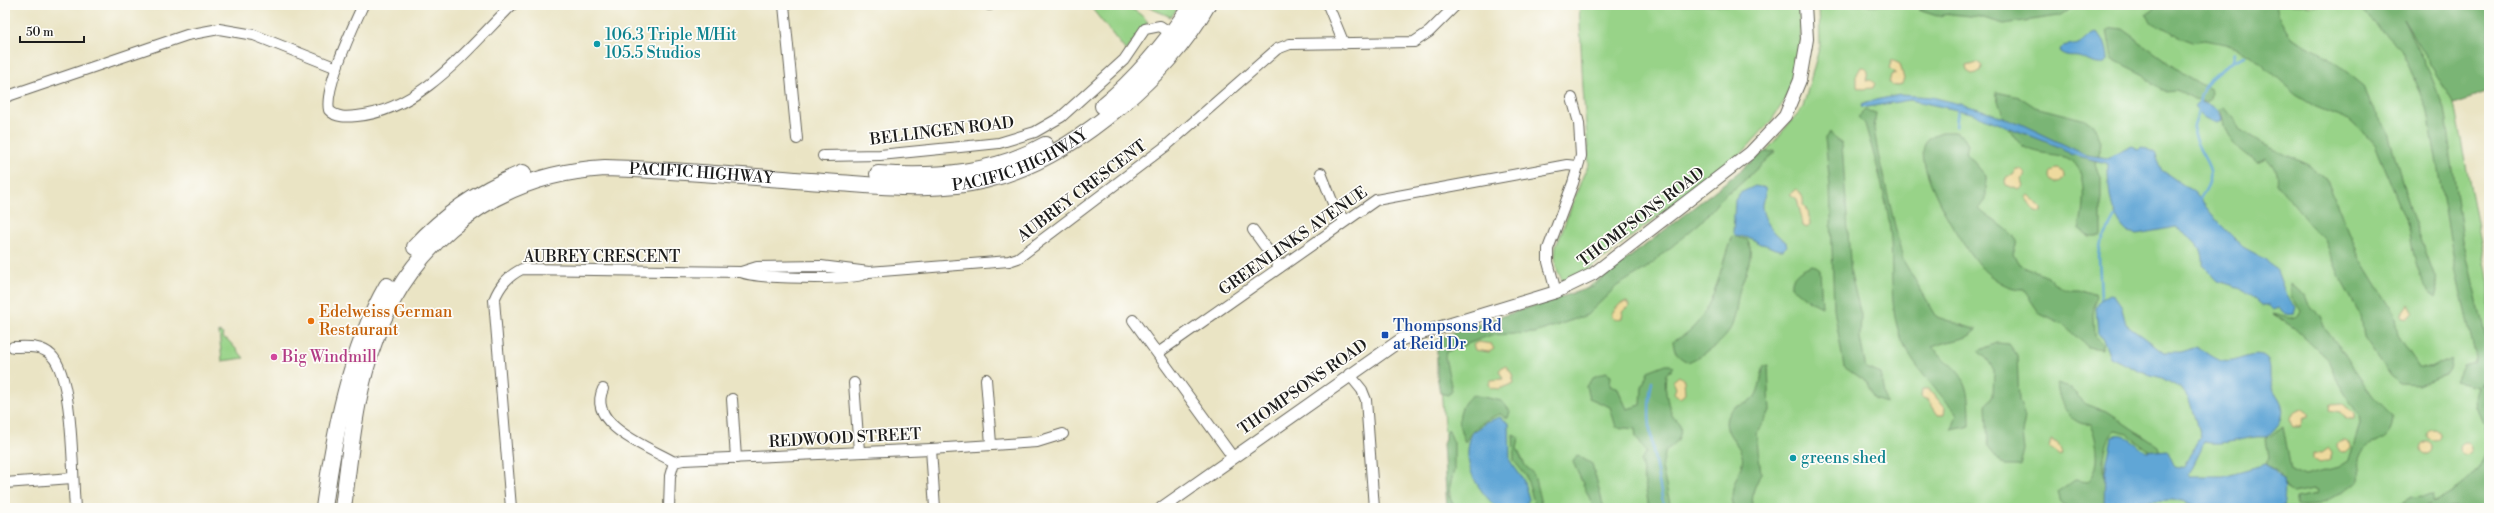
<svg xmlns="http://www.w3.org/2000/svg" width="2494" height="513" viewBox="0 0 2494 513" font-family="'Libre Bodoni',serif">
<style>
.green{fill:#98d388;stroke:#5a7852}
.forest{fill:#7ab574;stroke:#4b6848}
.sand{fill:#eeda9e;stroke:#857b5d}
.water{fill:#61a6d6;stroke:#3e6179}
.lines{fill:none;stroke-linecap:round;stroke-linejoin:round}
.stream{stroke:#61a6d6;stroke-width:2.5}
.minor-casing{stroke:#646257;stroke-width:12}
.tertiary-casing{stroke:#646257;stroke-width:14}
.trunk-casing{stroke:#646257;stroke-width:18}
.minor{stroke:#fff;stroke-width:10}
.tertiary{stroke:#fff;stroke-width:12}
.trunk{stroke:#fff;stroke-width:16}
.culture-dot{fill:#0f9aa8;stroke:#fdfcf7;stroke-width:1.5}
.food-dot{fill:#e8710a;stroke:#fdfcf7;stroke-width:1.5}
.transit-dot{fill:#1a4fb4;stroke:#fdfcf7;stroke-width:1.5}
.hotel-dot{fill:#d1479c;stroke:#fdfcf7;stroke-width:1.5}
.labels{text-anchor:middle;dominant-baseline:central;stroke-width:3.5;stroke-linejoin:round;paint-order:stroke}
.culture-label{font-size:16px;fill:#0d838f;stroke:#fdfcf7;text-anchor:start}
.street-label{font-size:16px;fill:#1c1c1c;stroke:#fdfcf7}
.food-label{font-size:16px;fill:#c56008;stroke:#fdfcf7;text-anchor:start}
.transit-label{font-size:16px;fill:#164399;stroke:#fdfcf7;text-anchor:start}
.hotel-label{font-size:16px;fill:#b23c85;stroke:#fdfcf7;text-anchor:start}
</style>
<rect width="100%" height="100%" fill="#fdfcf7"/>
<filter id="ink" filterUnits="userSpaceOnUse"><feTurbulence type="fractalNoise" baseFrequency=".025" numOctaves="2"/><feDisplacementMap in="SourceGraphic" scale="8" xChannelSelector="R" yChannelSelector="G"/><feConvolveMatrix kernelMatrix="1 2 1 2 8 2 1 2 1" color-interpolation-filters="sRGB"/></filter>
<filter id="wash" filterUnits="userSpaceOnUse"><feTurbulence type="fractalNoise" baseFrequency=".012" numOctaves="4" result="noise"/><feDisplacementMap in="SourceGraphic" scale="16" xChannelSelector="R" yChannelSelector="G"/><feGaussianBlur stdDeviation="0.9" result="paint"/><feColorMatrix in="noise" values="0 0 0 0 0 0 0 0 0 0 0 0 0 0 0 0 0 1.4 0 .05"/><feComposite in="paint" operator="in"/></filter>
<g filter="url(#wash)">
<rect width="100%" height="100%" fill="#eae4c4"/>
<!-- green -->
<g class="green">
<path d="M1089,5C1113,5 1131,2 1148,22L1126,51Z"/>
<path d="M1143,5H1180L1171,17Z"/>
<path d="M1579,5H1799L1801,41L1795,71L1787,97L1771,121L1744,151L1585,272L1564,282C1555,271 1554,259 1556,246L1583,176L1589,164L1583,89Z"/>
<path d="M1819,5H2406L2454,104L2489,283V508H1451L1438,353L1579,294L1713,196L1762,156L1803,107L1820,45Z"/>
<path d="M219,332L223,334L222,337L228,340L244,358L222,361Z"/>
</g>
<!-- forest -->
<g class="forest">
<path d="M1934,5H2076L2059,16L2004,24L1980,17L1950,14L1937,16L1918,10Z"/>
<path d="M2159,5H2276L2279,17L2291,37L2328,57L2364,86L2370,103L2387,129L2411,212L2435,277L2438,291L2436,297C2419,284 2412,252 2410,231L2375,144L2349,120L2316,107L2296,95L2252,56L2239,49L2225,44L2204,40L2193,42L2179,37L2167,29L2152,23L2146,14Z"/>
<path d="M2356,5H2489V92L2454,104L2403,19L2431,76L2444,108L2463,239L2489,353L2487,378L2480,385L2489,381V508H2429L2430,504L2421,508H2390L2413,497L2434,495L2433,503C2464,487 2494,467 2484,427C2478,408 2471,406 2478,386L2456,381L2463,366L2474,363L2476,358L2456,273L2427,107L2401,49Z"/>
<path d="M2114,28L2122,29L2190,78L2211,90L2210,100L2205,102L2194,100L2177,90L2165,91L2153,85L2144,75L2112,59L2107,30Z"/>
<path d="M1996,92L2020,97L2035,107L2086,120L2096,127L2101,143L2096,164L2101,177V236H2090L2079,230C2083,212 2089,173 2071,160C2061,153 2038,155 2026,148C2011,140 1999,108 1996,92Z"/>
<path d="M2223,108L2236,119L2239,129L2265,145L2308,165L2326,178L2359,256L2394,313L2398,335L2419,367L2430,368L2451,358L2449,369L2445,375L2419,385L2401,384L2390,376L2364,338L2361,316L2341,280L2325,240L2310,225L2276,183C2278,172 2274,166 2266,158L2257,162C2245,154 2232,144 2226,131C2222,124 2224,116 2219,109Z"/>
<path d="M1865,110L1876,113L1874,128L1878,154L1903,260L1937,317L1977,330C1965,342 1947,340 1932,347C1966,379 1970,378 1970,426L1952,430L1957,414C1937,389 1911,366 1900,336C1888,302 1894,265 1890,230C1886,194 1875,159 1865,124L1858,117Z"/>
<path d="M1830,132L1835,139L1842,144L1851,275L1861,315L1860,338L1866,368L1880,374L1886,403L1874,399L1867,383L1844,367L1834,308L1830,186L1825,138Z"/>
<path d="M1942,132H1954L1964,137L1968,144L1966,153L1986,176V200L1979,209C1991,221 2008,226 2017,241L2013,254L2019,264L2047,276L2053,283L2064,289H2078L2096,295L2093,314L2094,336L2102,343V349L2088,347L2063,325L2040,314L2023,289C2009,289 1998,282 1987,273C1967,257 1916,171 1924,147C1926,137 1934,135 1942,132Z"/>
<path d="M1776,151L1737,187L1725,194L1701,222L1645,269L1617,286L1587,315L1535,333L1491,335L1446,352L1445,357L1452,390L1448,395L1440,393L1437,375V340L1453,332L1592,287L1764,152Z"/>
<path d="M1732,236L1748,240C1756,259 1741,279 1738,297C1736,310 1735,321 1728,333C1720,345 1700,357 1688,362C1677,357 1674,352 1673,341C1713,325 1718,272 1732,236Z"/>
<path d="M1813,265L1820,270L1822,307L1806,299L1792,287C1790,275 1802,268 1813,265Z"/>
<path d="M2291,284L2305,296L2309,306L2320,315L2326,330L2349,359L2355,371L2373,396L2393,416C2393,445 2369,438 2361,454C2356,464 2361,471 2359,481C2341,492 2319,510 2296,505V498L2316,494L2317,490L2313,489L2294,493L2286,488L2278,472L2266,464L2269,457L2266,439L2283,426L2291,470L2305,476L2338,467L2349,460L2360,424L2359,416L2339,384L2328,360L2294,328L2273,314C2285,316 2293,323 2301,311L2291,296Z"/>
<path d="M1997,343L2009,344L2017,355L2019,400L2025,417L2022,433L2024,450L2020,466H2004L1988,446L1986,406L1993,394L1994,370L1987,359L1978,351Z"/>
<path d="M1666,364H1670L1674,367L1666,374C1664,388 1667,402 1672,415C1674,419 1678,421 1680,425C1683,437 1675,445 1666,450L1662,467L1671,508H1649L1641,461L1646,452L1636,437L1635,429L1616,427L1610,407L1589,398L1586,386L1595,376L1606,372L1611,375L1610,386L1618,389L1627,409L1641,405L1642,387L1648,371Z"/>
<path d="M1768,365L1770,412L1756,433L1761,473L1754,489L1751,508H1734C1726,485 1746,468 1742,455C1738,441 1719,430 1729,413C1734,404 1747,406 1754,398C1760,390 1761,375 1764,366Z"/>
<path d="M2057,384L2070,388L2086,404L2107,412L2158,446L2160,452H2151L2128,434L2115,431C2099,444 2103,487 2111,504L2099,507L2082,506L2070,508L2061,503L2058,492L2075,480L2087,482C2102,471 2098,440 2090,424C2071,427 2058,401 2057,384Z"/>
<path d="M1473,395L1502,401L1510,411L1508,418L1500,414C1485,419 1473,428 1465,442C1457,425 1456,406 1473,395Z"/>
<path d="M1448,429L1454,443V470L1448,494L1455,508H1447L1443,444Z"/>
<path d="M1513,434L1519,437L1517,449L1525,465L1534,475L1542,508H1531L1534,502L1526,476L1514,461Z"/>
<path d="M1577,455L1592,464L1604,508H1594L1573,462Z"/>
</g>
<!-- sand -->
<g class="sand">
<path d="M1892,60L1900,64L1904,79L1902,84L1893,86L1889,83L1891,75L1896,73L1889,68Z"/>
<path d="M1977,62L1982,66L1981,72L1972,74L1967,71L1966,65Z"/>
<path d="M1861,67H1864L1868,71L1866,80L1870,79L1875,83L1873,88L1862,89L1857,87V74Z"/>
<circle cx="2057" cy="176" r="7"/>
<path d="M2017,169H2021L2025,173L2022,180L2024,186L2019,190L2006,185L2005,181L2006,177L2013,175Z"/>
<path d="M1796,189C1802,193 1804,199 1803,205L1808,210L1810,224L1807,228L1803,226C1802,216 1799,209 1797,199L1790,194Z"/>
<path d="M2028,195L2042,207V212L2035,211L2025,197Z"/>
<path d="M1621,303L1627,302L1629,306L1623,312L1622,318L1617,319L1612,317V313Z"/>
<path d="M2409,304L2413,312L2409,317L2402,318V314Z"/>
<path d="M1478,342L1491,344L1494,349L1489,352L1475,350L1473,345Z"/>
<path d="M1506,366L1512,374L1514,383L1499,389L1491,388L1489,384L1491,380L1503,379L1499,371L1502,367Z"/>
<path d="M1679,376L1684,380L1685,394L1680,398L1674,393L1676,388L1673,381Z"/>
<path d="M1922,389H1929L1945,408L1944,415H1938L1928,400L1921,397Z"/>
<path d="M2343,404L2354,414V420H2347L2340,412L2330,410L2331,405Z"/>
<path d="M2303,409L2308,413V417L2302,419L2303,422L2300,427H2293C2286,418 2293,411 2303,409Z"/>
<circle cx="2434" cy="435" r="6"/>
<circle cx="2344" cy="446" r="6"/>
<path d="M2051,440L2057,443L2062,453L2060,456L2049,448Z"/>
<circle cx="2426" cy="448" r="6"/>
<circle cx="2466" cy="448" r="6"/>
<path d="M2328,448L2332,453L2330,460L2320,463L2313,459V452L2321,453Z"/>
</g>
<!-- water -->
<g class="water">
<path d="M2096,32C2104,35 2108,52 2108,60C2098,70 2088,59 2078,57C2071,56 2067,58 2060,53L2059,50C2065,44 2071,47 2078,44C2085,41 2087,34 2096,32Z"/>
<path d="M1900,95L1932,97L1983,110L2019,123L2086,155L2107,158L2132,146L2139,149L2143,147L2155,153L2163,171L2195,193L2218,222L2243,247L2267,260L2277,271L2286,295L2296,307L2294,314L2285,315L2280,308L2273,310L2269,306H2262L2241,288L2218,281L2203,265C2205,246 2190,236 2176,227L2137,234L2127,232C2110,216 2108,188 2108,165L2106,163L2070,154L2062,148L1971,113L1910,100L1862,108L1861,105L1875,100Z"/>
<path d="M2199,102C2209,104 2222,109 2222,121L2216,123L2202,116L2194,107Z"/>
<path d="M1755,186L1765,188C1767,195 1761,200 1762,207C1763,220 1775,235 1786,242L1787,246L1783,250C1774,251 1768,244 1760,244L1753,239L1735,235L1733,233L1735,200L1740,193Z"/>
<path d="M2110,294L2114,295L2121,305L2126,324L2164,352H2181L2198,347C2205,352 2213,359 2222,361C2235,364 2249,352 2262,356C2274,361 2268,374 2271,383C2274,396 2286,401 2282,417C2280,425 2272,431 2267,437C2245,435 2227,447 2204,442L2188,474L2189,476H2223L2266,464C2285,479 2287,484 2283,508H2202L2182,501L2171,500L2114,502L2110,508H2104L2105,471L2112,437C2126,432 2136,443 2146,452L2167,450L2175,467L2179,468L2184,466L2200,436L2189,399L2180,388L2162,378L2140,372L2110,357L2102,337L2098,335L2096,308L2099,301Z"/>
<path d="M1500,417L1509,423L1510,461L1523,479L1529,499L1524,508H1497C1476,488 1460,463 1472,433L1486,422Z"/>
</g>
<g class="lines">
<!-- stream -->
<g class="stream">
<path d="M2233,60L2235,53"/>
<path d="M2199,104C2202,78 2222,65 2245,56"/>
<path d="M2198,109C2198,119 2191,125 2194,136C2204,166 2222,167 2200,199"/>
<path d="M1956,127L1958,108"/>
<path d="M2101,298L2099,256L2101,243L2115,217"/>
<path d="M1652,381C1643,422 1657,467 1664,508"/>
</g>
</g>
</g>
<g filter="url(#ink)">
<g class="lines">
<!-- minor casing -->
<g class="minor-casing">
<g id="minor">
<path d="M363,5C353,27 324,88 329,110C336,118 347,117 357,116C422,110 469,47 512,5"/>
<path d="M784,5L797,139"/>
<path d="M989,5H990"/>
<path d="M1328,5L1344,44"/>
<path d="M5,97L187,35L219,29L254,35L337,68"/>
<path d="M823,156L880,155L960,147L999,143L1035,132L1061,117L1124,60L1145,29L1160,26L1175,36"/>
<path d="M1321,173L1334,206L1344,220"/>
<path d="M1253,230L1280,267"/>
<path d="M741,272C756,279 850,280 865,274"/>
<path d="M1556,292L1548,262V249L1573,183L1581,156L1579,123L1572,98"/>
<path d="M1133,320L1232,456"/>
<path d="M13,347C26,347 41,345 51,355C74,376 72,475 75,508"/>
<path d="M1158,353L1376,200L1567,165L1576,166"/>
<path d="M1349,374L1362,390L1366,400L1374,508"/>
<path d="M986,379L991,444"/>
<path d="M854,383L859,451"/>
<path d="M603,389C586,425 650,448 674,462"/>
<path d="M732,399L736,458"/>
<path d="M931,449L935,508"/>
<path d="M674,462L683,460L931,449L1037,442L1063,434"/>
<path d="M5,483L72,478"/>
<path d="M511,508L494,300C500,285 508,276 522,269L741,272L757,267L821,266L869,272L1009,261L1018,258L1166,146L1277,49L1290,44L1414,42L1429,32L1456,5"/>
<path d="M669,508L670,476L674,462"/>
</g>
</g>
<!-- tertiary casing -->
<g class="tertiary-casing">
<path id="tertiary" d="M1162,508L1402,339L1556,292L1593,274L1750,153L1785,116L1800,80L1807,39L1805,5"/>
</g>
<!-- trunk casing -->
<g class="trunk-casing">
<g id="trunk">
<path d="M1103,106C1138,77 1166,43 1192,5"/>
<path d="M878,174C936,178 993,174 1045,145"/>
<path d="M415,247C445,214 481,190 523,173"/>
<path d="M324,508C334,435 350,350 387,286"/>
<path id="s1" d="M343,508C349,462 353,416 365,371C395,254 484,175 605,168C683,170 760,178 838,183C887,186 936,192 985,180C1036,168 1080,140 1120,106C1155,76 1184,46 1207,5"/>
</g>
</g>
<!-- minor -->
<use href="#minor" class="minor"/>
<!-- tertiary -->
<use href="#tertiary" class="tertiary"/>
<!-- trunk -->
<use href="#trunk" class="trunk"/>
</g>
</g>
<!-- markers -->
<g class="culture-dot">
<circle cx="597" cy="44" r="4"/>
<circle cx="1793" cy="458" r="4"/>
</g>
<circle class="food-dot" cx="311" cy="321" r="4"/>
<rect class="transit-dot" x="1381" y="331" width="8" height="8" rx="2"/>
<circle class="hotel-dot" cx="274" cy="357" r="4"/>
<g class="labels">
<!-- culture labels -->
<g class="culture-label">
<text x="605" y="35">106.3 Triple M/Hit<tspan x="605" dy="18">105.5 Studios</tspan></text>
<text x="1801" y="458">greens shed</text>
</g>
<!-- street labels -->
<g class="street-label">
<text transform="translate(942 131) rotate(-7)">BELLINGEN ROAD</text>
<text stroke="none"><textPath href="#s1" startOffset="897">PACIFIC HIGHWAY</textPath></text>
<text stroke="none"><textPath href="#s1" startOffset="573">PACIFIC HIGHWAY</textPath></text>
<text transform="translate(1082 191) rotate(-37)">AUBREY CRESCENT</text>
<text transform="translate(1641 217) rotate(-37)">THOMPSONS ROAD</text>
<text transform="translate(1293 241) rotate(-35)">GREENLINKS AVENUE</text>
<text x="602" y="257">AUBREY CRESCENT</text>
<text transform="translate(1303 387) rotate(-35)">THOMPSONS ROAD</text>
<text transform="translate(845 438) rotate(-3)">REDWOOD STREET</text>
</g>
<!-- food labels -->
<g class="food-label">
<text x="319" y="312">Edelweiss German<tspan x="319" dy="18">Restaurant</tspan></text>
</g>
<!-- transit labels -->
<g class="transit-label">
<text x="1393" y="326">Thompsons Rd<tspan x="1393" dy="18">at Reid Dr</tspan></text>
</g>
<!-- hotel labels -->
<g class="hotel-label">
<text x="282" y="357">Big Windmill</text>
</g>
</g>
<!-- margin -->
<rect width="2494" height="513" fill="none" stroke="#fdfcf7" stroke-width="20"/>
<!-- scale -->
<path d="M20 36v6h64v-6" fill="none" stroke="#1c1c1c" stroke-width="2"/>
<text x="26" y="36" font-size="12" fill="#1c1c1c" stroke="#fdfcf7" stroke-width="3" paint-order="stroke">50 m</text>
</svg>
